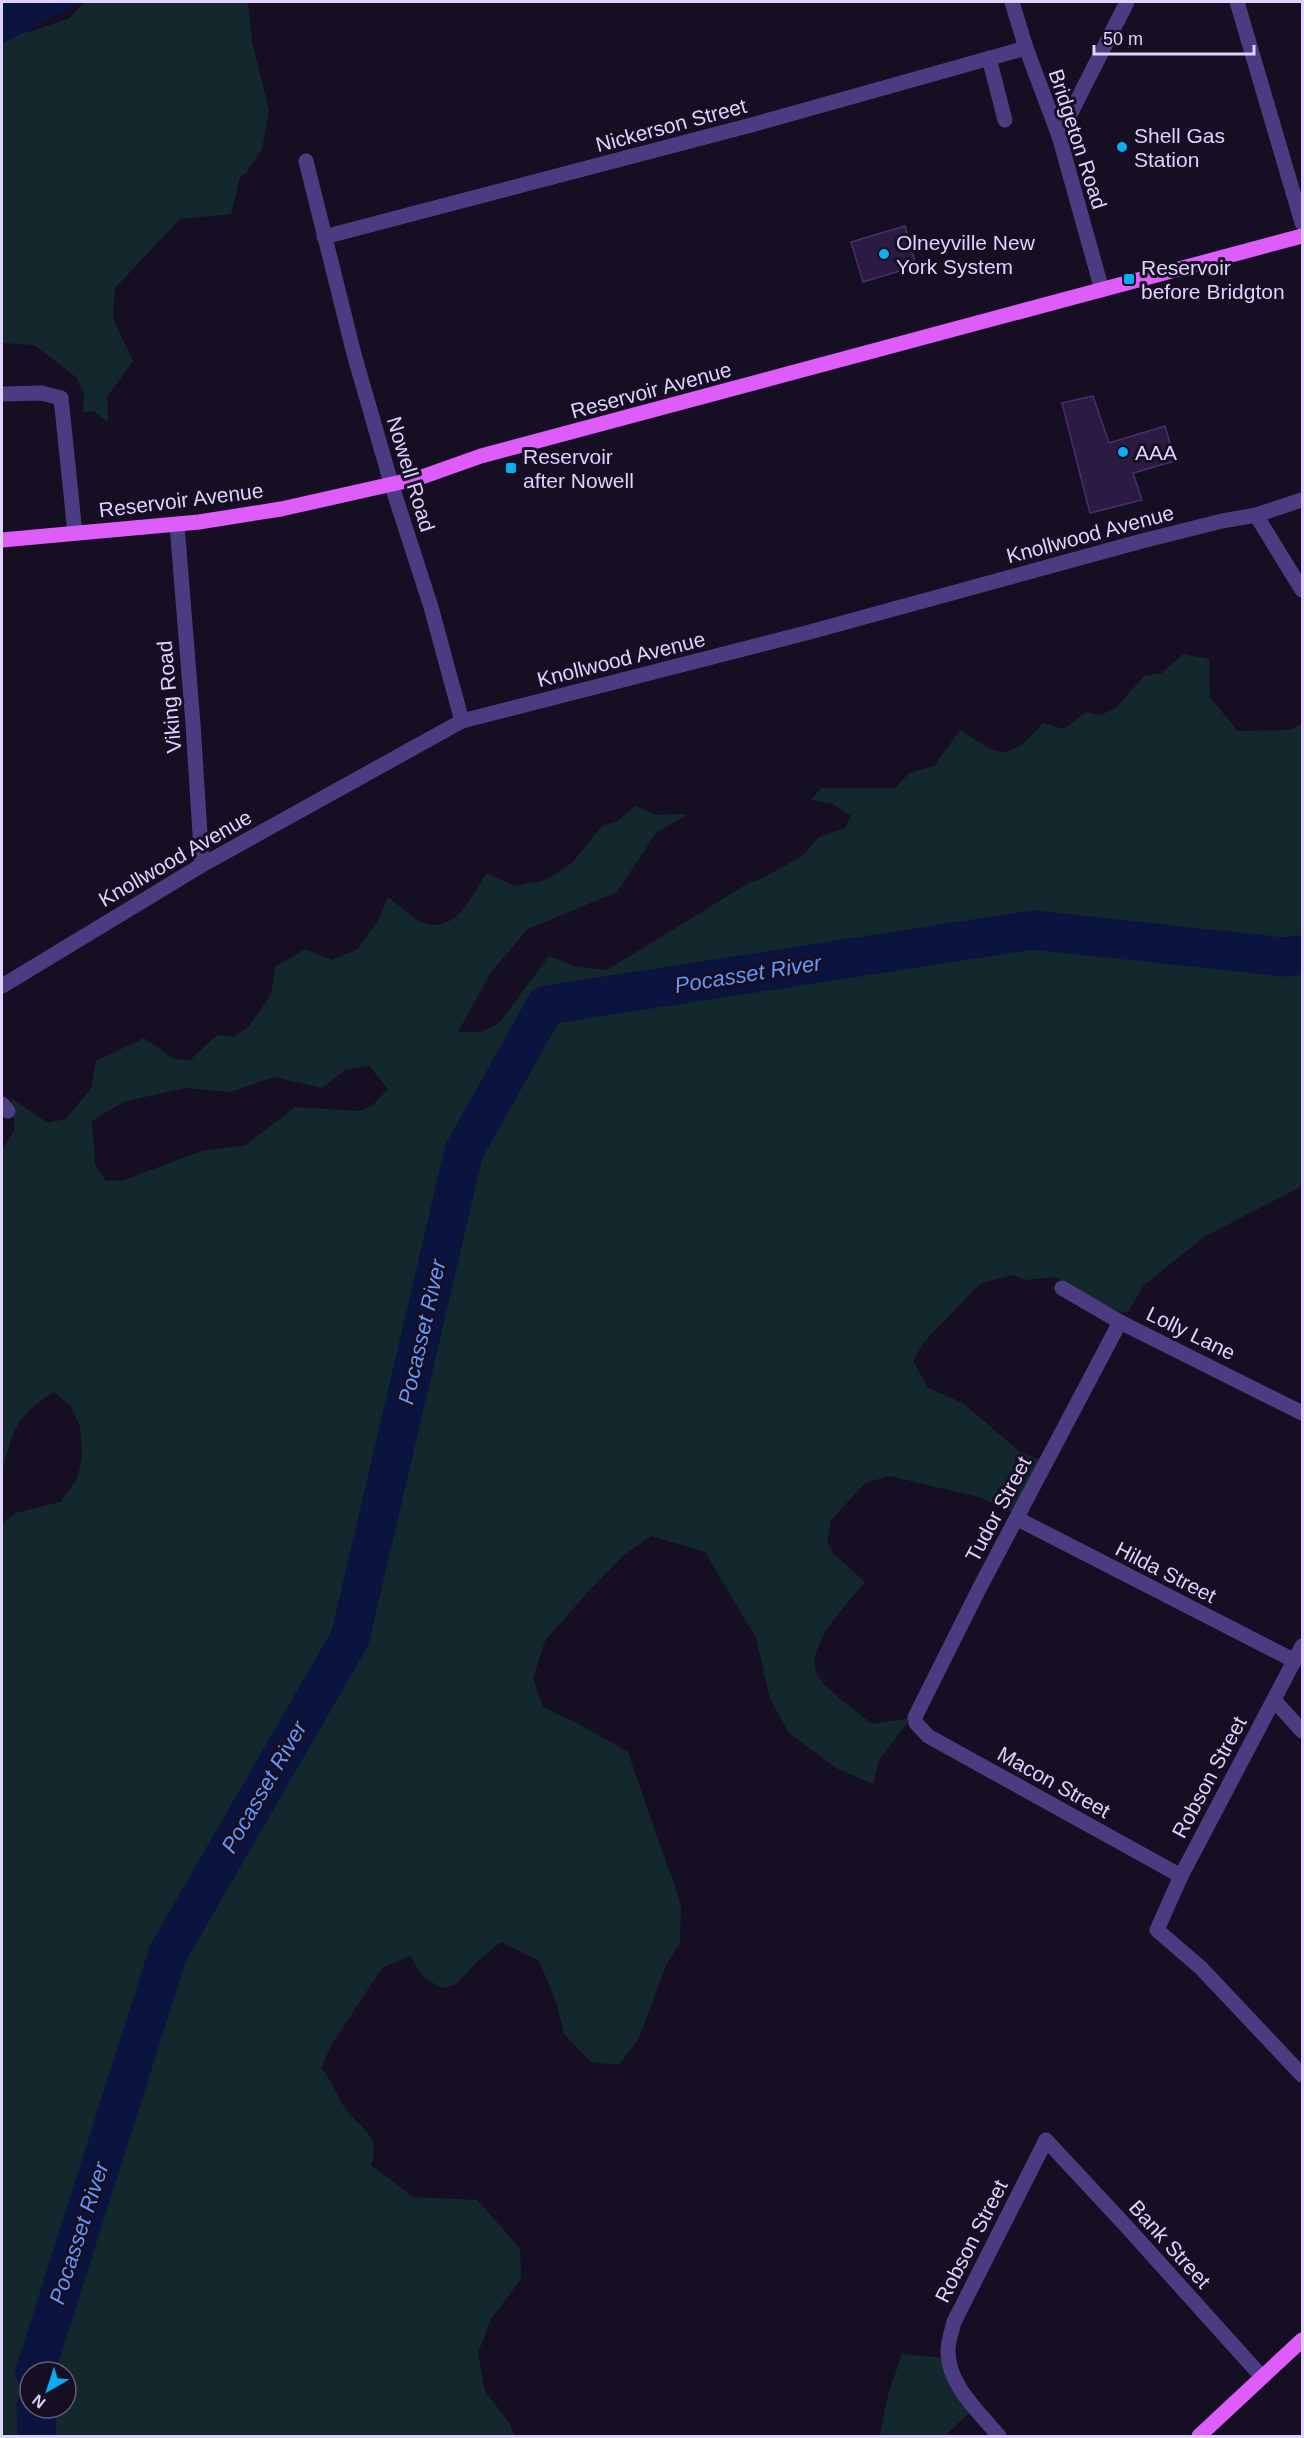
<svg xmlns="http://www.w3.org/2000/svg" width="1304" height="2438" viewBox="0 0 1304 2438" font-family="Helvetica,sans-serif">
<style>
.green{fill:#12282c;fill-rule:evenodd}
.water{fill:#0b143f}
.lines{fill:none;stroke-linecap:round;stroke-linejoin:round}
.river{stroke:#0b143f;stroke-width:39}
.building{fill:#2b1b43;stroke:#472e6e;stroke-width:1.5}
.minor{stroke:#4b3b80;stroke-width:15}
.major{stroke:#de5dfa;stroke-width:15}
.poi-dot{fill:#08aef4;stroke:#160f23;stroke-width:2}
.labels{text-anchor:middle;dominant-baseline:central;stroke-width:6;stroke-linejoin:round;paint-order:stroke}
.street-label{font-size:21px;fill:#dfd2fe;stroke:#160f23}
.poi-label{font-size:21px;fill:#dfd2fe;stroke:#160f23;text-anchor:start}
.water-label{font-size:22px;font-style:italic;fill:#6397fa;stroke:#160f23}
</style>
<rect width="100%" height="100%" fill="#160f23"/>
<!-- green -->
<g class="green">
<path d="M85,2H248L252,42L269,110L262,149L247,172L240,177L231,214L180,219L115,288L113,319L133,361L107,397L108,422L93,411L83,412L84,393L77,378L34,345L2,343V36L32,31L68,19Z"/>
<path d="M1183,654L1209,659L1210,698L1238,731L1290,730L1302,723V1186L1204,1237L1144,1285L1127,1313L1117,1311L1055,1277L1025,1280L1013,1275L981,1283L924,1342L913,1361L928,1388L963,1403L1019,1451L1043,1461L1017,1515L982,1498L890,1476L865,1483L831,1520L827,1542L833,1553L865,1582C848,1603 800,1650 819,1678C827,1690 859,1713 872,1724L911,1718L879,1760L873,1784L836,1768L789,1733L770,1699L756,1638L705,1552L651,1536L623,1556L587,1593L545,1641L533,1678L543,1707L577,1723L628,1752L658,1840L677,1891L681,1909L680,1943L667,1963L639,2038L619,2065L591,2062L564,2034L557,2004L539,1961L501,1942L477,1962L455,1985L441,1988L423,1977L410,1956L382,1968L332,2044L321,2068C331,2079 335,2092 343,2105C356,2127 383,2133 371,2165L413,2197L477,2200L520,2248L521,2279L491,2319L478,2353L485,2391L510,2424L514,2436H2V1523L16,1513L60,1502L77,1479L82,1458L80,1426L71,1407L54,1392C14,1417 14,1430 2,1472V1150L15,1130L11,1098L48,1123L65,1119L91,1089L96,1061L144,1038L173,1059L190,1060L217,1035L234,1037L249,1026L271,995L275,967L305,949L332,960L358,949L379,919L388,897C398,904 417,922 427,924C457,932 473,893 487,873L514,886L546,880L572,863L603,825L616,822L635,806L656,815L688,814L656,833L617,892L528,929L491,972L458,1032H482L500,1022L549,956L577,967L607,970L752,881L755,882L802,856L819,837L845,828L851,816L833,804L811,800L821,788H895L909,773L934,766L960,730C1004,758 1006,763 1043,723L1064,729L1086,712L1100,715L1115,709L1144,676L1162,673ZM369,1066L388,1089L372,1106L358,1111L295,1107L246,1145L202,1151L124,1180L106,1181L95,1164L92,1121L123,1102L185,1088L230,1092L274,1077L322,1088L345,1070ZM30,2372H66V2408H30Z"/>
<path d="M902,2354L946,2358L971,2411L945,2436H880L888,2395Z"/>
</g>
<!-- water -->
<path class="water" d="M2,2H82L2,44Z"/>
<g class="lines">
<!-- river -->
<g class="river">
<path d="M35,2372L168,1953L350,1638L464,1151L546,1005L1033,930L1284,957L1302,955"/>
<path d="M36,2408L37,2436"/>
</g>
</g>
<!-- building -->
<g class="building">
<path d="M905,226L916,266L863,282L851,242Z"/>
<path d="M1093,396L1109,443L1165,426L1175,461L1133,473L1142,500L1090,513L1062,403Z"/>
</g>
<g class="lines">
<!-- minor -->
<g class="minor">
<path d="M1012,2L1026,48L1059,136L1102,290"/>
<path d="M1237,2L1302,223"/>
<path d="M989,58L1005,120"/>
<path d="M1059,136L1127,2"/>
<path d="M306,161L354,354L391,483L431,607L462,721"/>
<path d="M324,237L755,124L1026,48"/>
<path d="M2,394L42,393L61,398L75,533"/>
<path d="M1256,515L1302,590"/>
<path d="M177,525L193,724L202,865"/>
<path d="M2,986L202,865L462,721L806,633L1142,541L1222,521L1256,515L1302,500"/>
<path d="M2,1104L8,1111"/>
<path d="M1062,1288L1120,1322L1302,1413"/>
<path d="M1120,1322L979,1589L915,1717L916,1723L928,1736L1181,1876"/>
<path d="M1018,1519L1295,1661"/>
<path d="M1302,1646L1181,1876L1157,1930L1201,1968L1302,2075"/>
<path d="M1274,1700L1302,1731"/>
<path d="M999,2436C979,2412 947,2384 948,2350C948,2341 952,2331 954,2322L1046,2140L1127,2227L1262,2377"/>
</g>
<!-- major -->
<g class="major">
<path d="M2,540L199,522L281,509L419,478L481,456L1302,236"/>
<path d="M1199,2436L1302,2340"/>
</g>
</g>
<!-- markers -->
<g class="poi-dot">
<circle cx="1122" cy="147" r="6"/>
<circle cx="884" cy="254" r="6"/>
<rect x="1123" y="273" width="12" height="12" rx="3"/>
<circle cx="1123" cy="452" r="6"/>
<rect x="505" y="462" width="12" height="12" rx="3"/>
</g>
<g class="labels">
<!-- street labels -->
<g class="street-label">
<text transform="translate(671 125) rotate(-15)">Nickerson Street</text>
<text transform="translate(1078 139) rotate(72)">Bridgeton Road</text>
<text transform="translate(651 390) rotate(-15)">Reservoir Avenue</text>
<text transform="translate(411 474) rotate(73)">Nowell Road</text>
<text transform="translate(181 500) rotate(-7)">Reservoir Avenue</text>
<text transform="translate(1090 534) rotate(-15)">Knollwood Avenue</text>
<text transform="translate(621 659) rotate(-14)">Knollwood Avenue</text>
<text transform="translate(169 697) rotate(-95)">Viking Road</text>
<text transform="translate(175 858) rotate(-30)">Knollwood Avenue</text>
<text transform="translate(1191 1333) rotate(26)">Lolly Lane</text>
<text transform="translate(998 1509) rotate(-62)">Tudor Street</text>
<text transform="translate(1166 1572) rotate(27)">Hilda Street</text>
<text transform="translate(1209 1777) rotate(-62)">Robson Street</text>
<text transform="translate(1054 1782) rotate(29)">Macon Street</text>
<text transform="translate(971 2241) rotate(-63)">Robson Street</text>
<text transform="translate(1170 2244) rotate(48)">Bank Street</text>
</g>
<!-- poi labels -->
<g class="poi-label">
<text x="1134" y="135">Shell Gas<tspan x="1134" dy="24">Station</tspan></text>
<text x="896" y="242">Olneyville New<tspan x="896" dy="24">York System</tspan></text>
<text x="1141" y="267">Reservoir<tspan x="1141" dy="24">before Bridgton</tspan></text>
<text x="1135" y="452">AAA</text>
<text x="523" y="456">Reservoir<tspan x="523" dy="24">after Nowell</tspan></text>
</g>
<!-- water labels -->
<g class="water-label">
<text transform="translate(748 974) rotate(-9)">Pocasset River</text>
<text transform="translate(422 1332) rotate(-77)">Pocasset River</text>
<text transform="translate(264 1787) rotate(-60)">Pocasset River</text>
<text transform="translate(79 2233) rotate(-72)">Pocasset River</text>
</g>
</g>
<!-- border -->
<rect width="1304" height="2438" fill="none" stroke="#dfd2fe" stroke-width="6"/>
<!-- north arrow -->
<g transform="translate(48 2390) rotate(219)"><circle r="28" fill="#160f23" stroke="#665d7b" stroke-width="1.5"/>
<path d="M0-4.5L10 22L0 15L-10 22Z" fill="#08aef4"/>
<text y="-9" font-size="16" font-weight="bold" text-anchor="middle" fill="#dfd2fe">N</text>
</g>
<!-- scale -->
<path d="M1094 45v9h160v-9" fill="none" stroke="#dfd2fe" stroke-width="3"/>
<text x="1103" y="45" font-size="18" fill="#dfd2fe" stroke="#160f23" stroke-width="4.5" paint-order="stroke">50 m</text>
</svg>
